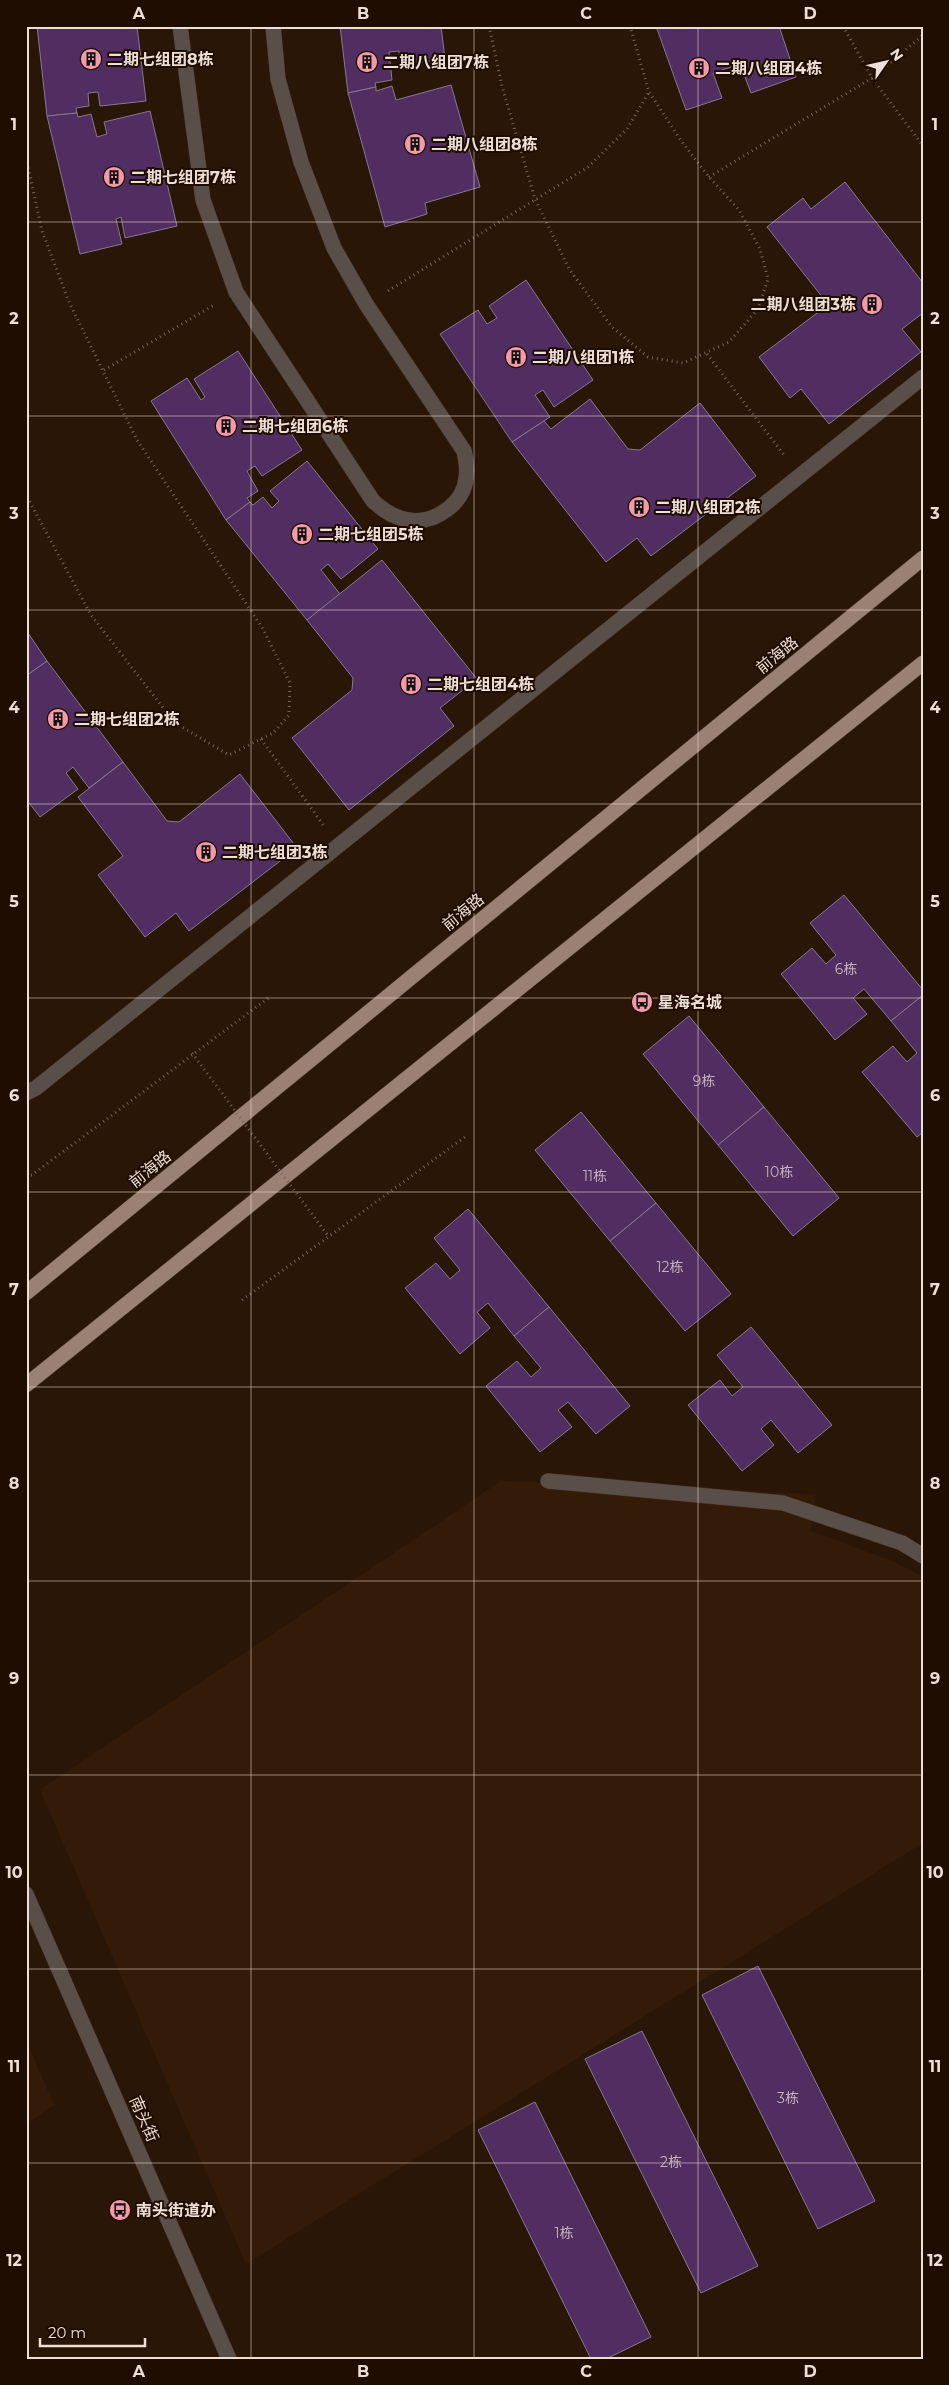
<svg xmlns="http://www.w3.org/2000/svg" width="949" height="2385" viewBox="0 0 949 2385" font-family="Montserrat,'Noto Sans SC',sans-serif">
<style>
.built{fill:#341b07}
.building{fill:#502e61;stroke:#877790}
.lines{fill:none;stroke-linecap:round;stroke-linejoin:round}
.minor-casing{stroke:#453224;stroke-width:16}
.major-casing{stroke:#453224;stroke-width:16}
.path{stroke:#756356;stroke-width:3;stroke-dasharray:1 4;stroke-linecap:butt}
.minor{stroke:#5a4f48;stroke-width:15}
.major{stroke:#998274;stroke-width:15}
.path-bridge{stroke:#756356;stroke-width:3;stroke-dasharray:1 4;stroke-linecap:butt}
.grid{fill:none;stroke:#eedfd6;stroke-width:1;stroke-opacity:0.55}
.labels{text-anchor:middle;dominant-baseline:central;stroke-width:4;stroke-linejoin:round;paint-order:stroke}
.number-label{font-size:14px;fill:#c6b3b9}
.poi-label{font-size:16px;font-weight:bold;fill:#eedfd6;stroke:#200d01;text-anchor:start}
.street-label{font-size:16px;fill:#eedfd6;stroke:#200d01}
.neatline{fill:none;stroke:#eedfd6;stroke-width:2}
.grid-label{font-size:16px;text-anchor:middle;font-weight:bold;fill:#eedfd6}
</style>
<rect width="100%" height="100%" fill="#2a1607"/>
<!-- built -->
<g class="built">
<path d="M501,1481L816,1494L811,1531L892,1561L923,1577V1843L246,2264L40,1790Z"/>
<path d="M26,2040L54,2105L26,2124Z"/>
</g>
<!-- building -->
<g class="building">
<path d="M37,26H137L146,101L100,106L98,92L88,93L89,106L76,108L77,113L47,116Z"/>
<path d="M340,26H441L445,59L400,65L399,51L389,52L392,80L375,83L376,87L348,93Z"/>
<path d="M656,26H779L796,77L751,93L740,64L713,73L722,98L686,110Z"/>
<path d="M451,85L480,187L425,203L427,214L385,227L348,93L376,87V91L392,86L396,100Z"/>
<path d="M150,111L177,226L125,238L121,217L116,219L122,244L80,254L47,116L77,113L78,117L91,114L97,137L107,134L104,122Z"/>
<path d="M845,182L923,283V313L902,329L921,352L829,424L801,389L790,398L759,357L821,310L823,298L767,227L803,198L811,209Z"/>
<path d="M526,280L593,380L554,407L543,390L535,395L550,417L512,442L440,334L478,310L487,324L497,318L489,306Z"/>
<path d="M238,351L302,450L262,476L255,466L247,471L258,491L247,498L250,502L226,520L151,401L187,378L201,400L205,397L194,379Z"/>
<path d="M590,399L628,449L640,450L700,403L756,476L651,556L637,538L606,562L512,442L544,421L551,429Z"/>
<path d="M307,461L378,549L341,579L328,564L321,570L340,594L307,620L226,520L250,502L253,505L263,497L272,508L279,501L270,491Z"/>
<path d="M382,560L477,679L440,708L454,726L349,810L292,738L352,690L353,678L307,620Z"/>
<path d="M26,630L47,661L26,676Z"/>
<path d="M47,661L123,762L89,788L73,767L66,773L78,789L40,817L26,799V676Z"/>
<path d="M123,762L167,821L179,822L240,774L297,848L189,931L176,913L145,937L98,875L123,856L78,797Z"/>
<path d="M844,895L923,990V995L891,1021L864,989L853,998L867,1014L835,1040L781,974L812,948L826,964L836,955L810,923Z"/>
<path d="M923,995V1132L917,1137L862,1072L893,1046L907,1062L917,1053L891,1021Z"/>
<path d="M689,1016L764,1107L718,1145L643,1054Z"/>
<path d="M764,1107L839,1198L793,1236L718,1145Z"/>
<path d="M581,1112L656,1203L610,1241L535,1150Z"/>
<path d="M656,1203L731,1294L685,1331L610,1241Z"/>
<path d="M468,1209L549,1307L514,1336L488,1303L477,1312L490,1328L460,1354L405,1288L436,1263L450,1279L460,1270L434,1238Z"/>
<path d="M549,1307L630,1406L596,1434L568,1402L558,1410L572,1427L540,1452L486,1386L517,1361L531,1377L541,1368L514,1336Z"/>
<path d="M751,1327L832,1425L798,1453L771,1420L761,1429L774,1445L742,1471L688,1405L720,1380L732,1396L743,1387L717,1355Z"/>
<path d="M758,1966L875,2201L818,2229L702,1995Z"/>
<path d="M642,2031L758,2266L701,2293L585,2059Z"/>
<path d="M535,2102L651,2337L606,2359H591L478,2130Z"/>
</g>
<g class="lines">
<!-- minor casing -->
<g class="minor-casing">
<g id="minor">
<path d="M180,26L203,200L236,292L373,501C395,522 423,529 449,508C458,501 465,490 466,478C468,469 466,460 464,451L366,304L334,248L301,162L278,79L273,26"/>
<path d="M26,1093L36,1088L923,377"/>
<path d="M548,1481L783,1503L902,1543L923,1556"/>
<path d="M26,1894L229,2359"/>
</g>
</g>
<!-- major casing -->
<g class="major-casing">
<g id="major">
<path d="M26,1293L923,558"/>
<path d="M26,1385L923,663"/>
</g>
</g>
<!-- path -->
<g class="path">
<path d="M489,26L502,86L535,199L569,269L612,327L648,357L683,363L729,342L758,309L768,279L760,249L739,210L709,177L682,142L649,92L630,26"/>
<path d="M843,26L872,78L923,146"/>
<path d="M26,158L42,231L69,302L137,440L263,629L290,683L289,715L273,733L229,755L175,723L91,615L26,495"/>
<path d="M709,177L872,78L923,35"/>
<path d="M388,291L588,167L627,129L649,92"/>
<path d="M707,354L784,455"/>
<path d="M104,370L214,305"/>
<path d="M261,739L324,826"/>
<path d="M26,1176L32,1175L271,996"/>
<path d="M242,1300L465,1137"/>
</g>
<!-- minor -->
<use href="#minor" class="minor"/>
<!-- major -->
<use href="#major" class="major"/>
<!-- path-bridge -->
<path class="path-bridge" d="M192,1053L329,1237"/>
</g>
<!-- grid -->
<path class="grid" d="M251,26V2359M474,26V2359M698,26V2359M26,222H923M26,416H923M26,610H923M26,804H923M26,998H923M26,1192H923M26,1387H923M26,1581H923M26,1775H923M26,1969H923M26,2163H923"/>
<!-- icons -->
<defs>
<g id="building-disc" transform="scale(1.125)"><circle r="9.5" fill="#f39aa8" stroke="#200d01"/><path d="M-4-6H4V6H1V3H-1V6H-4ZM-2.5-4.3h1.7v1.8h-1.7ZM.8-4.3h1.7v1.8H.8ZM-2.5-1h1.7V.8h-1.7ZM.8-1h1.7V.8H.8Z" fill="#111"/></g>
<g id="bus-disc" transform="scale(1.125)"><circle r="9.5" fill="#f39aa8" stroke="#200d01"/><path d="M-5-6H5V4H4V6H2V4H-2V6H-4V4H-5ZM-3.5-4V0h7V-4ZM-3.5 1.2v1.5H-2V1.2ZM2 1.2v1.5H3.5V1.2Z" fill="#111"/></g>
</defs>
<g fill-rule="evenodd">
<use href="#building-disc" x="91" y="59"/>
<use href="#building-disc" x="367" y="62"/>
<use href="#building-disc" x="699" y="68"/>
<use href="#building-disc" x="415" y="144"/>
<use href="#building-disc" x="114" y="177"/>
<use href="#building-disc" x="872" y="304"/>
<use href="#building-disc" x="516" y="357"/>
<use href="#building-disc" x="226" y="426"/>
<use href="#building-disc" x="639" y="507"/>
<use href="#building-disc" x="302" y="534"/>
<use href="#building-disc" x="411" y="684"/>
<use href="#building-disc" x="58" y="719"/>
<use href="#building-disc" x="206" y="852"/>
<use href="#bus-disc" x="642" y="1002"/>
<use href="#bus-disc" x="120" y="2210"/>
</g>
<g class="labels">
<!-- number labels -->
<g class="number-label">
<text x="846" y="969">6栋</text>
<text x="704" y="1081">9栋</text>
<text x="779" y="1172">10栋</text>
<text x="595" y="1176">11栋</text>
<text x="670" y="1267">12栋</text>
<text x="788" y="2098">3栋</text>
<text x="671" y="2162">2栋</text>
<text x="564" y="2233">1栋</text>
</g>
<!-- poi labels -->
<g class="poi-label">
<text x="107" y="59">二期七组团8栋</text>
<text x="383" y="62">二期八组团7栋</text>
<text x="715" y="68">二期八组团4栋</text>
<text x="431" y="144">二期八组团8栋</text>
<text x="130" y="177">二期七组团7栋</text>
<text x="856" y="304" text-anchor="end">二期八组团3栋</text>
<text x="532" y="357">二期八组团1栋</text>
<text x="242" y="426">二期七组团6栋</text>
<text x="655" y="507">二期八组团2栋</text>
<text x="318" y="534">二期七组团5栋</text>
<text x="427" y="684">二期七组团4栋</text>
<text x="74" y="719">二期七组团2栋</text>
<text x="222" y="852">二期七组团3栋</text>
<text x="658" y="1002">星海名城</text>
<text x="136" y="2210">南头街道办</text>
</g>
<!-- street labels -->
<g class="street-label">
<text transform="translate(777 655) rotate(-39)">前海路</text>
<text transform="translate(463 912) rotate(-39)">前海路</text>
<text transform="translate(150 1169) rotate(-39)">前海路</text>
<text transform="translate(144 2119) rotate(66)">南头街</text>
</g>
</g>
<!-- border -->
<rect width="949" height="2385" fill="none" stroke="#200d01" stroke-width="55"/>
<!-- north arrow -->
<g transform="translate(886 62) rotate(56)" stroke="#200d01" stroke-width="4" paint-order="stroke">
<path d="M0-4L9 19L0 12L-9 19Z" fill="#eedfd6"/>
<text y="-8" font-size="14" font-weight="bold" text-anchor="middle" fill="#eedfd6">N</text>
</g>
<!-- scale -->
<path d="M40 2338v8h105v-8" fill="none" stroke="#eedfd6" stroke-width="2.5"/>
<text x="48" y="2338" font-size="15" fill="#eedfd6" stroke="#200d01" stroke-width="4" paint-order="stroke">20 m</text>
<rect x="28" y="28" width="894" height="2330" class="neatline"/>
<g class="grid-label">
<text x="139" y="19">A</text>
<text x="363" y="19">B</text>
<text x="586" y="19">C</text>
<text x="810" y="19">D</text>
<text x="14" y="130">1</text>
<text x="935" y="130">1</text>
<text x="14" y="324">2</text>
<text x="935" y="324">2</text>
<text x="14" y="519">3</text>
<text x="935" y="519">3</text>
<text x="14" y="713">4</text>
<text x="935" y="713">4</text>
<text x="14" y="907">5</text>
<text x="935" y="907">5</text>
<text x="14" y="1101">6</text>
<text x="935" y="1101">6</text>
<text x="14" y="1295">7</text>
<text x="935" y="1295">7</text>
<text x="14" y="1489">8</text>
<text x="935" y="1489">8</text>
<text x="14" y="1684">9</text>
<text x="935" y="1684">9</text>
<text x="14" y="1878">10</text>
<text x="935" y="1878">10</text>
<text x="14" y="2072">11</text>
<text x="935" y="2072">11</text>
<text x="14" y="2266">12</text>
<text x="935" y="2266">12</text>
<text x="139" y="2377">A</text>
<text x="363" y="2377">B</text>
<text x="586" y="2377">C</text>
<text x="810" y="2377">D</text>
</g>
</svg>
